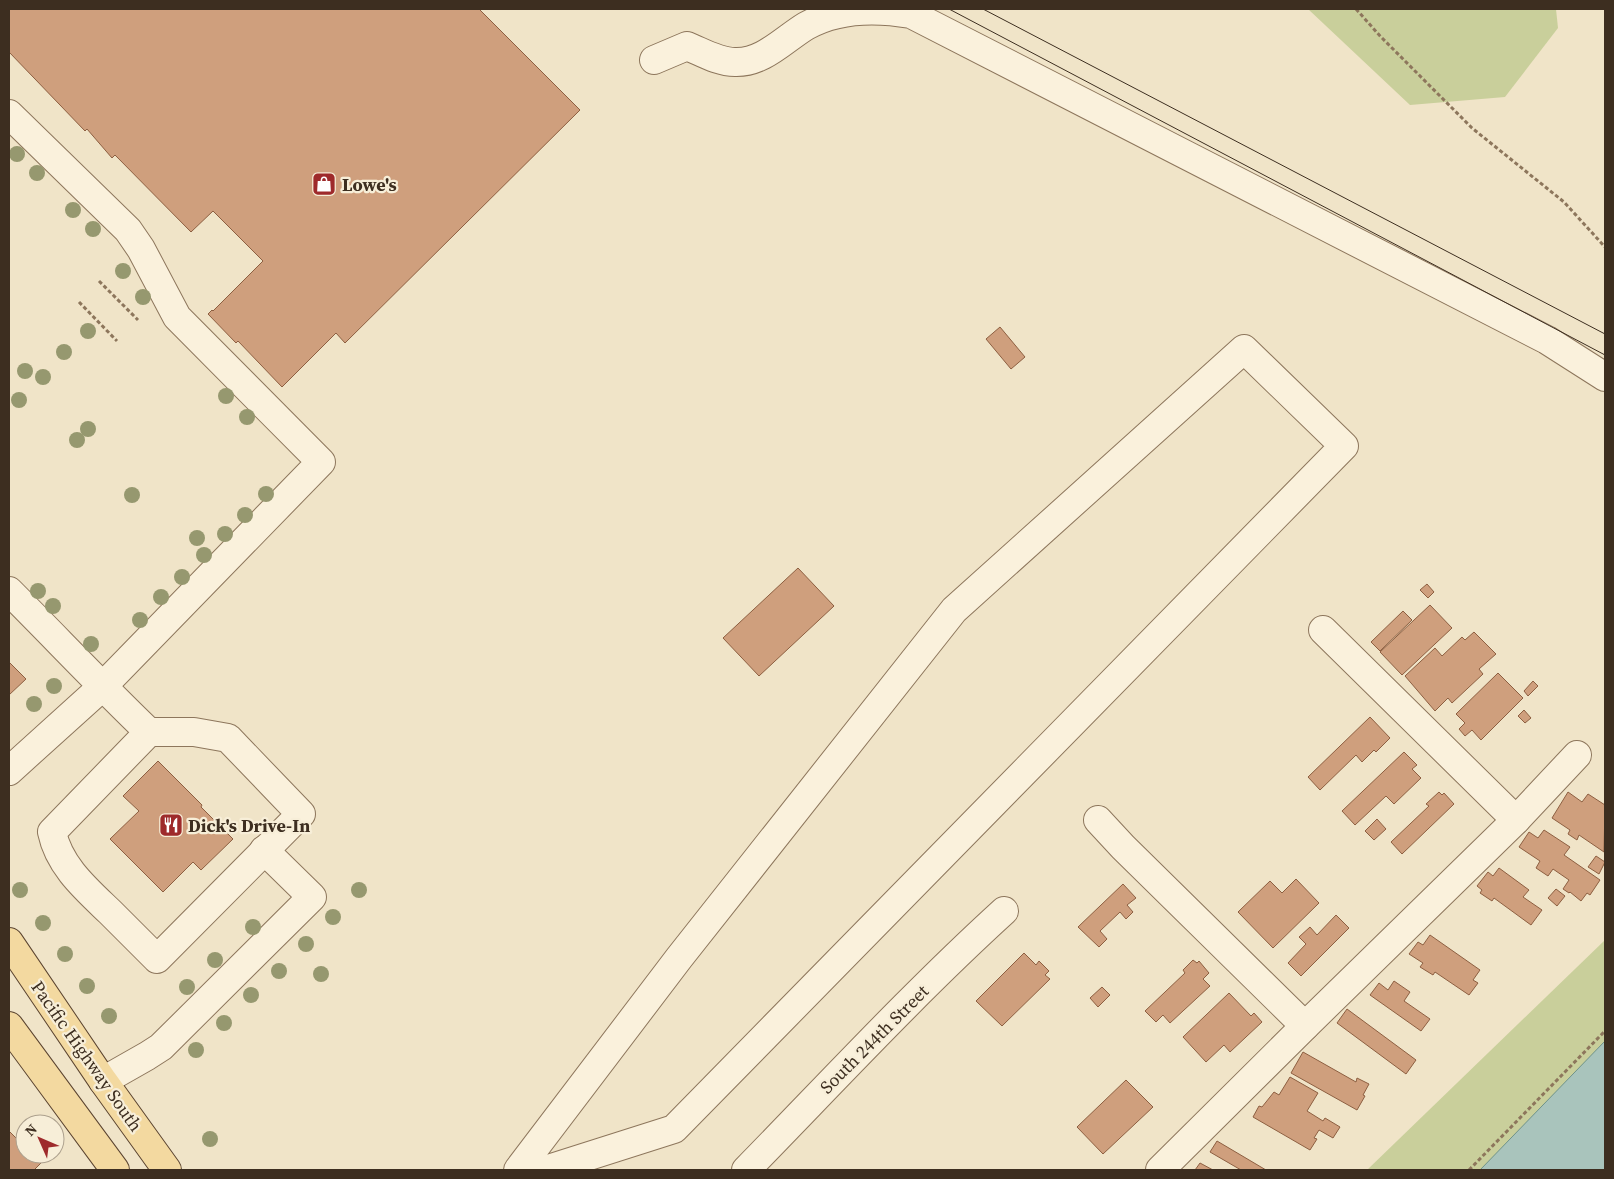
<svg xmlns="http://www.w3.org/2000/svg" width="1614" height="1179" viewBox="0 0 1614 1179" font-family="'Source Serif 4',serif">
<style>
.green{fill:#c9cf9b}
.water{fill:#a9c4bc;stroke:#6f938a}
.building{fill:#cf9f7d;stroke:#8d5f41}
.lines{fill:none;stroke-linecap:round;stroke-linejoin:round}
.minor-casing{stroke:#8d765c;stroke-width:30}
.major-casing{stroke:#5b4430;stroke-width:30}
.path{stroke:#8d765c;stroke-width:3;stroke-dasharray:4 2.5;stroke-linecap:butt}
.minor{stroke:#faf1dc;stroke-width:28}
.major{stroke:#f3d9a0;stroke-width:28}
.tram{stroke:#3d2e20;stroke-width:1}
.tree{fill:#96986f}
.labels{text-anchor:middle;dominant-baseline:central;stroke-width:4.5;stroke-linejoin:round;paint-order:stroke}
.poi-label{font-size:18px;font-weight:bold;fill:#3d2e20;stroke:#f7eed8;text-anchor:start}
.street-label{font-size:18px;fill:#3d2e20;stroke:#f7eed8}
</style>
<rect width="100%" height="100%" fill="#f0e4c8"/>
<!-- green -->
<g class="green">
<path d="M1308,9H1556L1558,28L1505,97L1410,105Z"/>
<path d="M1605,940V1170H1367Z"/>
</g>
<!-- water -->
<path class="water" d="M1605,1041V1170H1480Z"/>
<!-- building -->
<g class="building">
<path d="M9,9H479L580,110L345,343L336,333L282,387L238,341L236,343L208,314L212,310L213,311L263,261L213,211L191,232L115,155L112,158L87,129L85,131L9,52Z"/>
<path d="M1000,327L1025,357L1011,369L986,339Z"/>
<path d="M798,568L834,606L759,676L723,638Z"/>
<path d="M1427,584L1434,592L1428,598L1420,590Z"/>
<path d="M1430,605L1452,628L1402,675L1380,652Z"/>
<path d="M1403,611L1412,620L1380,651L1371,642Z"/>
<path d="M1474,632L1496,654L1479,669L1483,674L1452,703L1448,698L1435,711L1405,676L1435,648L1442,656L1462,637L1465,640Z"/>
<path d="M9,662L26,679L9,695Z"/>
<path d="M1498,673L1523,698L1481,740L1472,730L1465,736L1459,729L1465,723L1456,714Z"/>
<path d="M1533,681L1538,686L1528,696L1524,691Z"/>
<path d="M1524,710L1531,718L1525,723L1518,716Z"/>
<path d="M1370,717L1390,738L1376,752L1374,750L1362,762L1356,755L1320,790L1308,777Z"/>
<path d="M1404,752L1417,765L1412,769L1421,778L1394,804L1386,796L1355,825L1342,811Z"/>
<path d="M158,761L202,805L201,807L233,839L201,870L193,862L163,892L110,839L139,811L123,796Z"/>
<path d="M1439,792L1442,795L1444,793L1454,804L1402,854L1391,842L1429,806L1426,804Z"/>
<path d="M1568,792L1582,802L1588,794L1605,805L1604,852L1579,835L1577,840L1568,834L1570,830L1552,818Z"/>
<path d="M1377,819L1386,829L1374,840L1365,831Z"/>
<path d="M1544,830L1570,847L1564,855L1600,880L1590,895L1587,893L1581,901L1570,892L1569,893L1563,889L1569,880L1553,869L1548,876L1536,868L1540,861L1519,847L1529,832L1538,838Z"/>
<path d="M1596,856L1605,862L1599,874L1588,867Z"/>
<path d="M1499,868L1529,890L1523,897L1542,910L1531,925L1494,898L1492,901L1480,893L1482,890L1477,886L1488,872L1493,876Z"/>
<path d="M1296,879L1319,903L1273,948L1238,912L1270,881L1282,893Z"/>
<path d="M1123,884L1136,898L1127,905L1133,912L1126,919L1120,912L1100,931L1107,939L1099,947L1078,927Z"/>
<path d="M1556,889L1565,896L1557,906L1548,898Z"/>
<path d="M1336,915L1349,928L1301,976L1288,963L1306,944L1299,937L1310,927L1317,935Z"/>
<path d="M1430,935L1480,970L1473,980L1478,983L1469,995L1435,972L1433,975L1420,967L1423,963L1409,954L1418,942L1423,945Z"/>
<path d="M1024,953L1036,965L1039,961L1049,971L1045,975L1050,979L1002,1026L976,1001Z"/>
<path d="M1193,960L1197,963L1199,961L1209,973L1203,979L1210,986L1170,1023L1163,1015L1156,1022L1145,1011L1185,973L1183,970Z"/>
<path d="M1394,981L1410,992L1404,1001L1430,1019L1421,1031L1370,995L1379,983L1388,990Z"/>
<path d="M1102,987L1110,995L1098,1007L1090,998Z"/>
<path d="M1229,993L1251,1016L1254,1013L1262,1022L1230,1052L1224,1045L1206,1062L1183,1037Z"/>
<path d="M1347,1009L1416,1060L1406,1074L1337,1023Z"/>
<path d="M1303,1052L1356,1082L1357,1078L1369,1084L1363,1095L1365,1096L1357,1110L1291,1073Z"/>
<path d="M1290,1077L1318,1093L1307,1111L1323,1121L1325,1118L1340,1127L1333,1138L1319,1130L1314,1138L1317,1139L1310,1150L1253,1117L1259,1106L1262,1107L1274,1092L1279,1095Z"/>
<path d="M1126,1080L1153,1107L1103,1154L1077,1127Z"/>
<path d="M9,1131L25,1147V1154H32L41,1163L34,1170H9Z"/>
<path d="M1217,1141L1266,1170H1241L1210,1152Z"/>
<path d="M1200,1163L1213,1170H1195Z"/>
</g>
<g class="lines">
<!-- minor casing -->
<g class="minor-casing">
<g id="minor">
<path d="M654,60L687,46C702,52 718,62 735,62C763,63 783,40 806,26C838,8 876,8 911,14L1547,340L1605,377"/>
<path d="M9,114L128,230L141,249L177,317L321,462L102,687L9,771"/>
<path d="M9,591C56,638 101,686 149,732H194L228,738L301,814L157,959C141,943 126,928 110,912C86,889 59,866 52,832L149,732"/>
<path d="M1323,630L1516,820"/>
<path d="M1098,820L1123,847L1305,1026"/>
<path d="M103,1081L147,1056L161,1047L312,897L264,850"/>
<path d="M518,1170L679,958L954,610L1244,349L1344,446L674,1129L545,1170"/>
<path d="M746,1170C831,1083 914,993 1004,911"/>
<path d="M1160,1170L1305,1026L1516,820L1577,755"/>
</g>
</g>
<!-- major casing -->
<g class="major-casing">
<g id="major">
<path d="M9,942L103,1081L167,1170"/>
<path d="M9,1026L115,1170"/>
</g>
</g>
<!-- path -->
<g class="path">
<path d="M1356,9L1381,37L1472,128L1564,202L1605,247"/>
<path d="M99,281L138,320"/>
<path d="M79,302L117,341"/>
<path d="M1469,1170L1605,1031"/>
</g>
<!-- minor -->
<use href="#minor" class="minor"/>
<!-- major -->
<use href="#major" class="major"/>
<!-- tram -->
<g class="tram">
<path d="M949,9L1605,355"/>
<path d="M983,9L1605,334"/>
</g>
</g>
<!-- trees -->
<g class="tree">
<circle cx="17" cy="154" r="8"/>
<circle cx="37" cy="173" r="8"/>
<circle cx="73" cy="210" r="8"/>
<circle cx="93" cy="229" r="8"/>
<circle cx="123" cy="271" r="8"/>
<circle cx="143" cy="297" r="8"/>
<circle cx="88" cy="331" r="8"/>
<circle cx="64" cy="352" r="8"/>
<circle cx="25" cy="371" r="8"/>
<circle cx="43" cy="377" r="8"/>
<circle cx="226" cy="396" r="8"/>
<circle cx="19" cy="400" r="8"/>
<circle cx="247" cy="417" r="8"/>
<circle cx="88" cy="429" r="8"/>
<circle cx="77" cy="440" r="8"/>
<circle cx="266" cy="494" r="8"/>
<circle cx="132" cy="495" r="8"/>
<circle cx="245" cy="515" r="8"/>
<circle cx="225" cy="534" r="8"/>
<circle cx="197" cy="538" r="8"/>
<circle cx="204" cy="555" r="8"/>
<circle cx="182" cy="577" r="8"/>
<circle cx="38" cy="591" r="8"/>
<circle cx="161" cy="597" r="8"/>
<circle cx="53" cy="606" r="8"/>
<circle cx="140" cy="620" r="8"/>
<circle cx="91" cy="644" r="8"/>
<circle cx="54" cy="686" r="8"/>
<circle cx="34" cy="704" r="8"/>
<circle cx="20" cy="890" r="8"/>
<circle cx="359" cy="890" r="8"/>
<circle cx="333" cy="917" r="8"/>
<circle cx="43" cy="923" r="8"/>
<circle cx="253" cy="927" r="8"/>
<circle cx="306" cy="944" r="8"/>
<circle cx="65" cy="954" r="8"/>
<circle cx="215" cy="960" r="8"/>
<circle cx="279" cy="971" r="8"/>
<circle cx="321" cy="974" r="8"/>
<circle cx="87" cy="986" r="8"/>
<circle cx="187" cy="987" r="8"/>
<circle cx="251" cy="995" r="8"/>
<circle cx="109" cy="1016" r="8"/>
<circle cx="224" cy="1023" r="8"/>
<circle cx="196" cy="1050" r="8"/>
<circle cx="210" cy="1139" r="8"/>
</g>
<!-- icons -->
<defs>
<g id="shop-square" transform="scale(1.25)"><rect x="-9" y="-9" width="18" height="18" rx="4" fill="#9e2a2b" stroke="#f7eed8"/><path d="M-5-2.5h2.3a2.7 3.5 0 0 1 5.4 0H5L5.5 6h-11ZM-1.5-2.5h3a1.5 2.3 0 0 0-3 0Z" fill="#fff"/></g>
<g id="restaurant-square" transform="scale(1.25)"><rect x="-9" y="-9" width="18" height="18" rx="4" fill="#9e2a2b" stroke="#f7eed8"/><path d="M-5-6h1v4h1v-4h1v4h1v-4h1v5L-1.5 .5V6h-2V.5L-5-1ZM5-6V6H3V1.5H1.5Q1.5-4 5-6Z" fill="#fff"/></g>
</defs>
<g fill-rule="evenodd">
<use href="#shop-square" x="324" y="184"/>
<use href="#restaurant-square" x="171" y="825"/>
</g>
<g class="labels">
<!-- poi labels -->
<g class="poi-label">
<text x="342" y="184">Lowe's</text>
<text x="188" y="825">Dick's Drive-In</text>
</g>
<!-- street labels -->
<g class="street-label">
<text transform="translate(874 1039) rotate(-45)">South 244th Street</text>
<text transform="translate(87 1056) rotate(55)">Pacific Highway South</text>
</g>
</g>
<!-- border -->
<rect width="1614" height="1179" fill="none" stroke="#3d2e20" stroke-width="20"/>
<!-- north arrow -->
<g transform="translate(40 1139) rotate(315)"><circle r="24" fill="#f7eed8" stroke="#ada18e"/>
<path d="M0-4L9 19L0 12L-9 19Z" fill="#9e2a2b"/>
<text y="-8" font-size="14" font-weight="bold" text-anchor="middle" fill="#3d2e20">N</text>
</g>
</svg>
